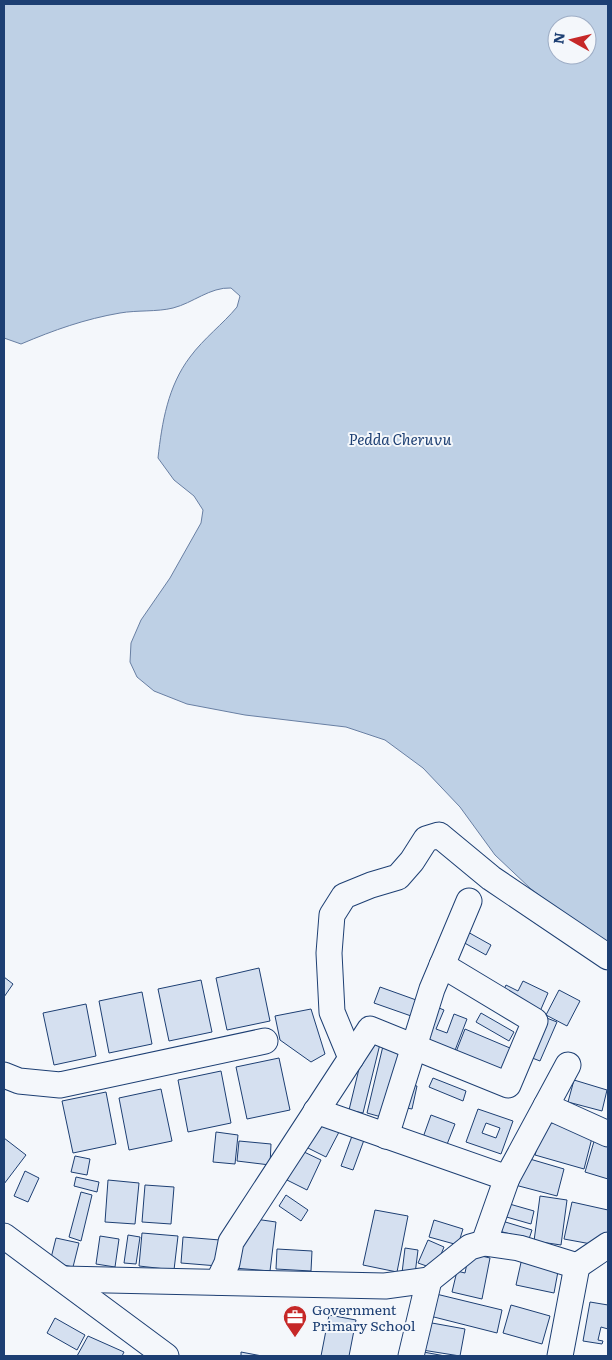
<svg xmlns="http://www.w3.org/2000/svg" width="612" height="1360" viewBox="0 0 612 1360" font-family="Literata,serif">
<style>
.water{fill:#bed0e5;stroke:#687fa3;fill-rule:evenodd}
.building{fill:#d5e0f0;stroke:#1d3f73;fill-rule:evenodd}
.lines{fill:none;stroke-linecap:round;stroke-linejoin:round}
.minor-casing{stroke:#1d3f73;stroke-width:27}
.minor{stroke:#f4f7fb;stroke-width:25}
.labels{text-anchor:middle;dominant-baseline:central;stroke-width:4;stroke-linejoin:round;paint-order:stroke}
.poi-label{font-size:14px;fill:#1d3f73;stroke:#f4f7fb;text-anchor:start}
.water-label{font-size:15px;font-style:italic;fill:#1d3f73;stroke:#f4f7fb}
</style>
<rect width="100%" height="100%" fill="#f4f7fb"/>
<!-- water -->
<path class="water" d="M4,4H608V943L585,930L531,889L495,855L460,807L423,768L385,740L346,727L245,715L187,704L154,691L137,677L130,662L131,643L141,620L170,578L201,523L203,510L194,496L174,480L158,458C162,422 168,386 190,357C204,338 223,324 237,307L240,296L231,288C210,287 193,303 173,308C157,312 137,310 120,313C85,319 54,330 21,344L4,338ZM557,25H587V55H557Z"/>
<!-- building -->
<g class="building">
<path d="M466,931L491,945L486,955L461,941Z"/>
<path d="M259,968L270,1021L227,1030L216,978Z"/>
<path d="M4,977L13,984L4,997Z"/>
<path d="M201,980L212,1032L169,1041L158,989Z"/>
<path d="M523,981L548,993L538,1016L500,998L506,985L518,991Z"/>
<path d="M380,987L419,1001L414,1017L374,1003Z"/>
<path d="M559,990L580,1001L567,1026L546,1015Z"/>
<path d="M142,992L152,1044L109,1053L99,1001Z"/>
<path d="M86,1004L96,1056L54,1065L43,1013Z"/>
<path d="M434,1006L444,1010L436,1029L447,1033L454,1014L467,1019L454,1053L421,1039Z"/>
<path d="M311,1009L325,1054L311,1062L280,1040L275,1016Z"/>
<path d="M481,1013L514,1032L509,1041L476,1022Z"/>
<path d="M544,1017L557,1022L540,1061L527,1056Z"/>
<path d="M465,1029L517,1051L506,1079L454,1057Z"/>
<path d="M366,1040L380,1044L363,1113L349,1110Z"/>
<path d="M383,1046L402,1050L385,1118L367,1113Z"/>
<path d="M279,1058L290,1110L247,1119L236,1067Z"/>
<path d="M221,1071L231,1123L188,1132L178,1080Z"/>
<path d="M433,1078L466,1091L463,1101L429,1087Z"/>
<path d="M574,1080L607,1090L602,1111L568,1102Z"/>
<path d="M405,1084L417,1086L412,1109L401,1107Z"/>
<path d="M161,1089L172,1141L129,1150L119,1098Z"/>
<path d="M106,1092L116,1144L73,1153L62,1101Z"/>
<path d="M478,1109L513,1121L501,1154L466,1142ZM486,1123L500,1128L496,1138L482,1133Z"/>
<path d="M431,1115L455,1124L444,1152L421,1143Z"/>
<path d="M317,1121L339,1132L326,1157L304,1146Z"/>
<path d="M545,1121L593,1134L584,1169L535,1155Z"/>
<path d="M216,1132L238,1135L235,1164L213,1162Z"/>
<path d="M352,1136L364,1140L353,1170L341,1166Z"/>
<path d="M4,1138L26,1155L4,1184Z"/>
<path d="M595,1138L608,1142V1179L585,1172Z"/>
<path d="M239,1141L271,1144L270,1165L237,1161Z"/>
<path d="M302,1151L321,1160L307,1190L287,1180Z"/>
<path d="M75,1156L90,1159L87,1175L71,1172Z"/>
<path d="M523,1157L564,1169L557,1196L515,1185Z"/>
<path d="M25,1171L39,1178L28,1202L14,1196Z"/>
<path d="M76,1177L99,1182L97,1192L74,1186Z"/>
<path d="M108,1180L139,1183L135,1224L105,1222Z"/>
<path d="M145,1185L174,1187L171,1224L142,1222Z"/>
<path d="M81,1192L92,1195L81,1241L69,1237Z"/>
<path d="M286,1195L308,1210L301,1221L279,1206Z"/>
<path d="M540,1196L567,1200L561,1245L534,1241Z"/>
<path d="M572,1202L608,1210V1232L602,1246L564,1239Z"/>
<path d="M506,1203L534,1211L531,1224L503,1216Z"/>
<path d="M375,1210L408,1216L397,1272L363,1265Z"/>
<path d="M248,1218L276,1222L270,1271L234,1268Z"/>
<path d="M434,1220L463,1229L458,1245L429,1237Z"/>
<path d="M502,1221L532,1230L529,1239L499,1231Z"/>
<path d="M142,1233L178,1236L174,1270L139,1266Z"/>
<path d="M128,1235L140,1237L136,1264L124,1263Z"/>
<path d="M100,1236L119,1239L115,1267L96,1264Z"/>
<path d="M183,1237L220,1240L218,1266L181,1263Z"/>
<path d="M56,1238L79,1243L73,1267L50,1262Z"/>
<path d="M428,1240L444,1247L435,1269L418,1263Z"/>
<path d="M405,1248L418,1250L415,1274L402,1273Z"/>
<path d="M277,1249L312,1251L311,1271L276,1269Z"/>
<path d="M469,1253L490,1258L482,1299L452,1292L457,1271L465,1273Z"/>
<path d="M522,1258L559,1266L554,1293L516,1285Z"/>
<path d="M432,1293L502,1310L497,1333L426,1315Z"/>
<path d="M590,1302L608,1305V1329L601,1327L598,1340L603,1341L602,1344L583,1341Z"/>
<path d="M511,1305L550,1316L542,1344L503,1333Z"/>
<path d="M329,1315L356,1320L349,1356H321Z"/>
<path d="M55,1318L85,1335L77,1350L47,1333Z"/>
<path d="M421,1321L465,1329L460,1356L416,1349Z"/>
<path d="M88,1336L124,1352L122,1356H77Z"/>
<path d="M418,1351L445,1356H417Z"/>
<path d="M241,1352L262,1356H241Z"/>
</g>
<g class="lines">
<!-- minor casing -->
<g class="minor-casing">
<g id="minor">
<path d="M351,1058L332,1012L329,953L332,915L344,896L371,885L398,877L412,861L426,839L439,835L491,878L608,957"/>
<path d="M4,1075L19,1081L60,1085L265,1041"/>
<path d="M546,1106L608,1134"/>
<path d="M316,1111L507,1178"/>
<path d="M386,1136L432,989L469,901"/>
<path d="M4,1236L166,1356"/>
<path d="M484,1243L507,1178L568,1065"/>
<path d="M63,1279L385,1286L429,1280L470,1247L484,1243L519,1248L577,1266L608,1245"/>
<path d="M218,1282L227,1263L231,1242L370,1029L508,1085L535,1021L442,965"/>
<path d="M411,1356L429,1280"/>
<path d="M560,1356L577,1266"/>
</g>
</g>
<!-- minor -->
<use href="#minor" class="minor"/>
</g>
<!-- icons -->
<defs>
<g id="office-pin" transform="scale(1.25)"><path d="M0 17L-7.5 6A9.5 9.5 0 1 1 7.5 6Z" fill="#c62828" stroke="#f4f7fb"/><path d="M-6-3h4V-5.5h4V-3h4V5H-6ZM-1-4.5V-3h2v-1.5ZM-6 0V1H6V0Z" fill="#fff"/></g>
</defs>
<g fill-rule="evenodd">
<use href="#office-pin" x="295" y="1317"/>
</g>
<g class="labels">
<!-- poi labels -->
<g class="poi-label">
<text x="312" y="1309">Government<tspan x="312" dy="16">Primary School</tspan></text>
</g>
<!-- water labels -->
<g class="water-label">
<text x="400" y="438">Pedda Cheruvu</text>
</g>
</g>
<!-- border -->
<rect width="612" height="1360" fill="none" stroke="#1d3f73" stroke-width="10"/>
<!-- north arrow -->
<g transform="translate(572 40) rotate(278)"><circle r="24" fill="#f4f7fb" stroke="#9eadc5"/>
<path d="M0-4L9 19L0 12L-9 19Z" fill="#c62828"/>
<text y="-8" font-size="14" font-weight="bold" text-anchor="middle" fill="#1d3f73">N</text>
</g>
</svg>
